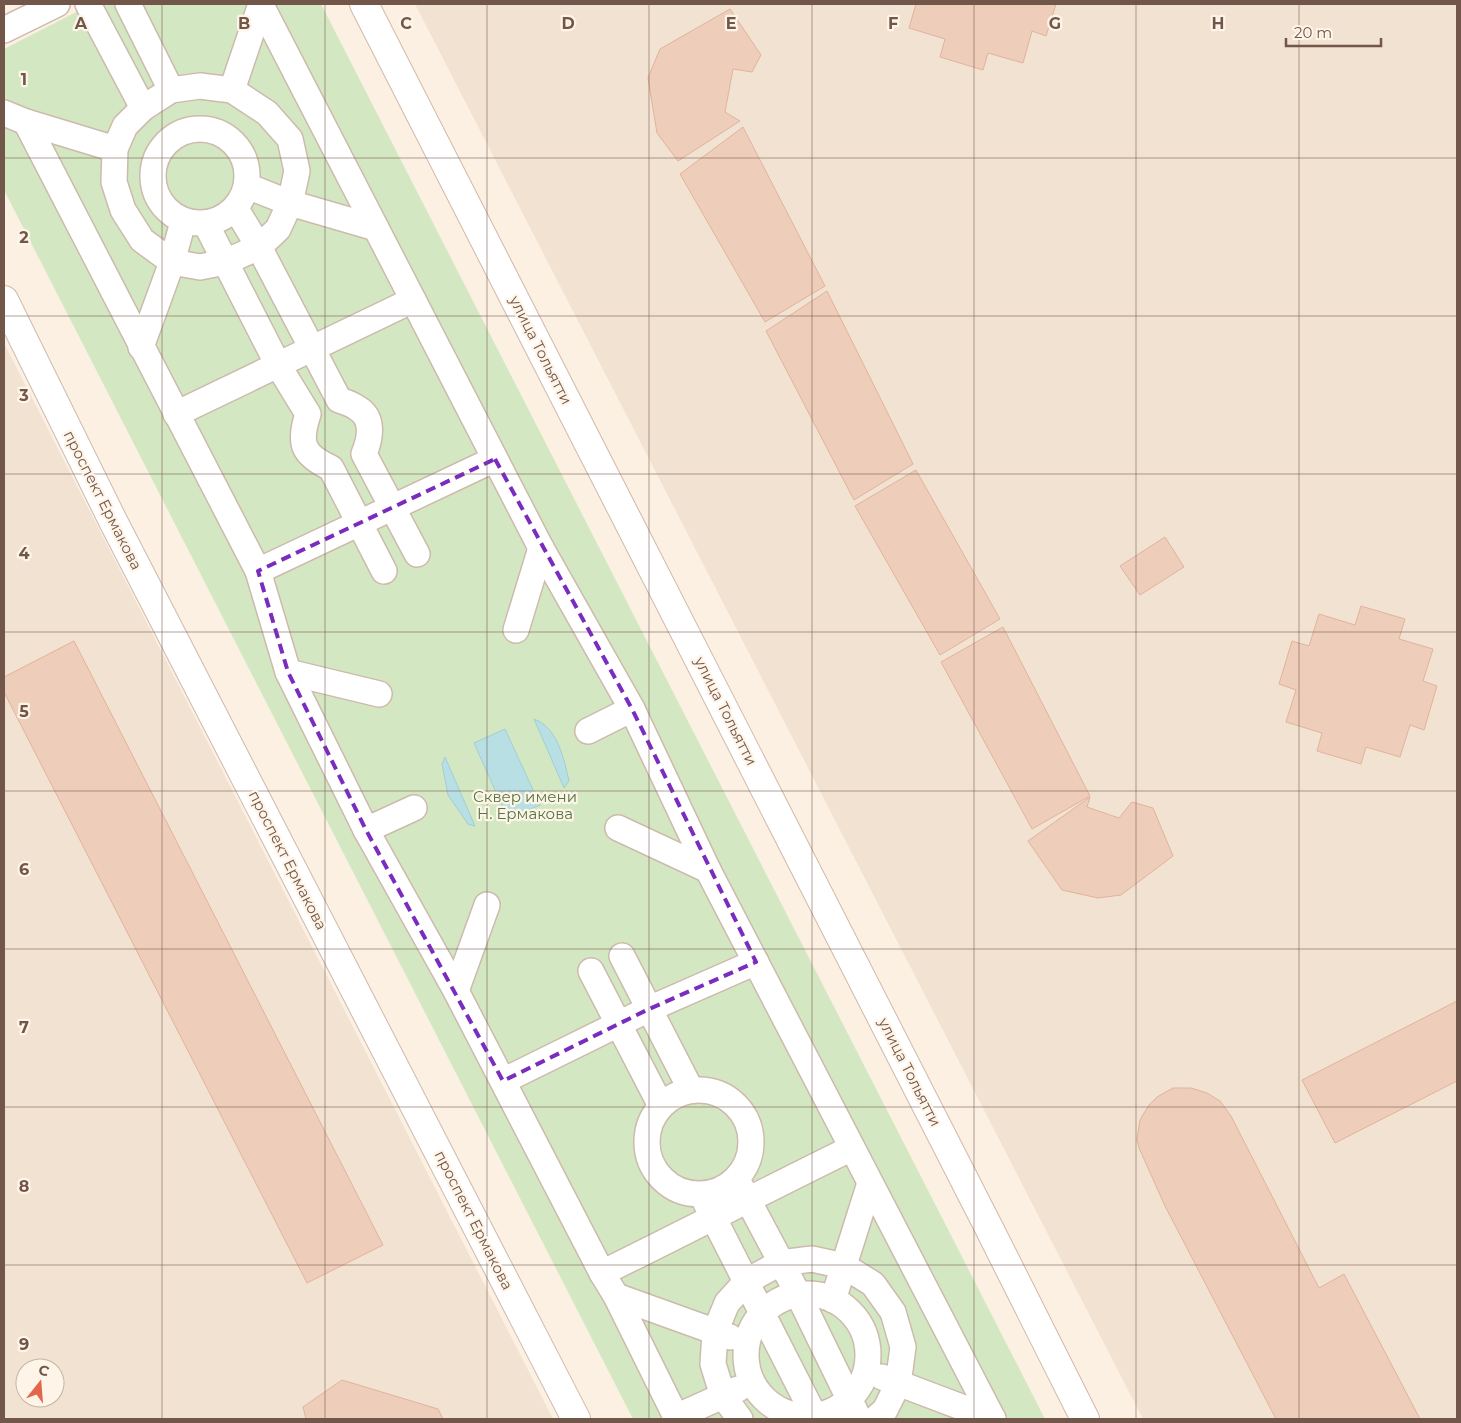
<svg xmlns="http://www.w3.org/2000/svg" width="1461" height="1423" viewBox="0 0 1461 1423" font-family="Montserrat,sans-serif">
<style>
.residential{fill:#f2e2d1;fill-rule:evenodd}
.green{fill:#d3e8c2}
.water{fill:#b8dfe3;stroke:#9fcfd5}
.building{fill:#efcdbb;stroke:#e1b39c}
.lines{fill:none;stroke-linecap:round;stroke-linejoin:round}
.pedestrian-casing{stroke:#cebaad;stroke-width:28}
.tertiary-casing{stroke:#cebaad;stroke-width:30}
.secondary-casing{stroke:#d1b9aa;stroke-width:30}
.pedestrian{stroke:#fff;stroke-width:25}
.tertiary{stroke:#fff;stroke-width:28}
.secondary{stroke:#fff;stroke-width:28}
.marked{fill:none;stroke:#7b2cbf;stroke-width:4;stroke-dasharray:10 6;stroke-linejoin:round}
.grid{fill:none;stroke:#72564a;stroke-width:1;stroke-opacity:0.55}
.labels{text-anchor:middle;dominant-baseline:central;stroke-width:4.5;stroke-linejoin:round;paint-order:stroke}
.street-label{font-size:15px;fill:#72564a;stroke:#fef5e8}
.park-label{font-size:15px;fill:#547742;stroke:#fef5e8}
.grid-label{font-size:16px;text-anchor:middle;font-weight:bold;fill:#72564a;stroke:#fef5e8;stroke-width:4.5;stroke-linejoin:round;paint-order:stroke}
</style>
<rect width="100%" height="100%" fill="#fbf0e2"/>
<!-- residential -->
<g class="residential">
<path d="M415,4H1457V1419H1143Z"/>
<path d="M4,343L553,1419H4ZM25,1368H55V1398H25Z"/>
</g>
<!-- green -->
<path class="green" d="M92,4H321L1045,1419H633L4,190V49Z"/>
<!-- water -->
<g class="water">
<path d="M534,719C558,728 564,759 569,781L564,788Z"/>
<path d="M505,729L540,805L508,819L474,743Z"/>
<path d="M445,757L475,826L468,824L448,795L442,764Z"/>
</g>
<!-- building -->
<g class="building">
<path d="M916,4H1056L1046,36L1032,31L1023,63L988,53L983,70L940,57L945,39L909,28Z"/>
<path d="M730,9L761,55L752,72L733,69L725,112L740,121L678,161L657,133L648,78L660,49Z"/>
<path d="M743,127L825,286L765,322L680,174Z"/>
<path d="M827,291L913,464L854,500L766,331Z"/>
<path d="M916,470L1000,619L940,655L855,506Z"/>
<path d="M1165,537L1184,567L1140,595L1120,566Z"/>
<path d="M1361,606L1405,619L1399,639L1433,649L1423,681L1437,686L1424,730L1410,725L1400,757L1366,747L1361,764L1317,751L1322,733L1286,722L1296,690L1279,684L1292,641L1309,646L1319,614L1355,625Z"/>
<path d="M1003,627L1090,796L1032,829L941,662Z"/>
<path d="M74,641L383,1245L307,1283L4,692V677Z"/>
<path d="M1090,797L1087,807L1119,818L1132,802L1153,808L1173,856L1121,895L1098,898L1062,890L1028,841Z"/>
<path d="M1457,1001V1081L1335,1143L1302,1080Z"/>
<path d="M1173,1088H1191L1207,1093L1220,1101L1231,1116L1319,1288L1344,1274L1420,1419H1276L1165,1206L1139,1148L1137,1139L1140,1120L1144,1113L1149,1105L1157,1097Z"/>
<path d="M342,1380L438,1409L443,1419H306L303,1407Z"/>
</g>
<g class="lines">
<!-- pedestrian casing -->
<g class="pedestrian-casing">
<g id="pedestrian">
<path d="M88,4L143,108"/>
<path d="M128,4L171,90"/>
<path d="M261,5L541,548L632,709L708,870L993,1419"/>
<path d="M4,30L57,4"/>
<path d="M200,86L232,90L267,113L290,139L297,171L290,203L278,229L259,247L225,262L200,267L172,262L142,240L123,210L114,182L115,149L125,126L143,108L171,90Z"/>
<path d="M232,90L261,4"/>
<path d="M4,113L26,122L115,149"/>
<path d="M26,122L258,571L288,672L366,830L456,991L602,1273L616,1296L677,1419"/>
<circle cx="200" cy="176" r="47"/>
<path d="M247,186L290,203L376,228"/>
<path d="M236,209L259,247L339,400C345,402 352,404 357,408C375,418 370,439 364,454L417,554"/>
<path d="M206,224L278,365L308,414C298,444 303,455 331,468L384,571"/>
<path d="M141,347L172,262L183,222"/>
<path d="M176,414L413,300"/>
<path d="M258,571L495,459"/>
<path d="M516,630L541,548"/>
<path d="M288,672L379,694"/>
<path d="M588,731L632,709"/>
<path d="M618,828L708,870"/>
<path d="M366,830L414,808"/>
<path d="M622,956L690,1088"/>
<path d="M591,971L660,1104"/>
<path d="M456,991L487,905"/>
<path d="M503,1081L649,1009L756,962"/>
<circle cx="699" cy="1142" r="52"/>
<path d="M740,1185L798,1294L859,1419"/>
<path d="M706,1203L816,1419"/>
<path d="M602,1273C686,1232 768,1189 852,1148"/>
<circle cx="807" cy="1355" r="61"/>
<path d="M616,1296L730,1337"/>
<path d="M833,1300L870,1183"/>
<path d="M882,1377L993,1419"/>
<path d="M676,1417L738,1389"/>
<path d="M740,1419L723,1396L713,1364L715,1332L727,1303L747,1281L780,1263L812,1259L844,1266L873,1284L893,1312L903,1347L898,1384L885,1410L875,1419"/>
</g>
</g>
<!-- tertiary casing -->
<g class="tertiary-casing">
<path id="tertiary" d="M4,300L113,521L576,1419"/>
</g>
<!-- secondary casing -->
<g class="secondary-casing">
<path id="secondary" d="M364,4L989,1228L1085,1419"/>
</g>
<!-- pedestrian -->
<use href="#pedestrian" class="pedestrian"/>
<!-- tertiary -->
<use href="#tertiary" class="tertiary"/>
<!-- secondary -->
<use href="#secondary" class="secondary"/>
</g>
<!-- marked area -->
<path class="marked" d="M495,459L632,709L756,962L649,1009L503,1081L366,830L288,672L258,571Z"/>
<!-- grid -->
<path class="grid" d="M162,4V1419M325,4V1419M487,4V1419M649,4V1419M812,4V1419M974,4V1419M1136,4V1419M1299,4V1419M4,158H1457M4,316H1457M4,474H1457M4,632H1457M4,791H1457M4,949H1457M4,1107H1457M4,1265H1457"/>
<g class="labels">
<!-- street labels -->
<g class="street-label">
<text transform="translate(541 350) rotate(63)">улица Тольятти</text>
<text transform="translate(103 500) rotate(63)">проспект Ермакова</text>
<text transform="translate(726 711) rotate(63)">улица Тольятти</text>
<text transform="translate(288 860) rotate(63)">проспект Ермакова</text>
<text transform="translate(910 1072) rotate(63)">улица Тольятти</text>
<text transform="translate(474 1220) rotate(63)">проспект Ермакова</text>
</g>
<!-- park labels -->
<g class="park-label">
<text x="525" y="796">Сквер имени<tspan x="525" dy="17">Н. Ермакова</tspan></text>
</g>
</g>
<g class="grid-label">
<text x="81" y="29">A</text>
<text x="244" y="29">B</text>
<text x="406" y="29">C</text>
<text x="568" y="29">D</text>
<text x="731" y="29">E</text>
<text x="893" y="29">F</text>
<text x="1055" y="29">G</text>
<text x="1218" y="29">H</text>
<text x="24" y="85">1</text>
<text x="24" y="243">2</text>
<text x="24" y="401">3</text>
<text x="24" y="559">4</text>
<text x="24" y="717">5</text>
<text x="24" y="875">6</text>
<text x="24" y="1033">7</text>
<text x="24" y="1192">8</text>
<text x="24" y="1350">9</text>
</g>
<!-- border -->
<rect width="1461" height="1423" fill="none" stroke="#72564a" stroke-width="10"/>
<!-- north arrow -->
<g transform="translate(40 1383) rotate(17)"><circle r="24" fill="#fef5e8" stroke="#c6b5a9"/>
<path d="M0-4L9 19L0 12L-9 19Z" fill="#e1664c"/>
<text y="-8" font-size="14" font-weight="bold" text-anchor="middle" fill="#72564a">С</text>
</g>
<!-- scale -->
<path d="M1286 38v8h95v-8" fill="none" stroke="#72564a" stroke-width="2.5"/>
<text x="1294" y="38" font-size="15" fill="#72564a" stroke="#fef5e8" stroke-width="4" paint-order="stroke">20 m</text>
</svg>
